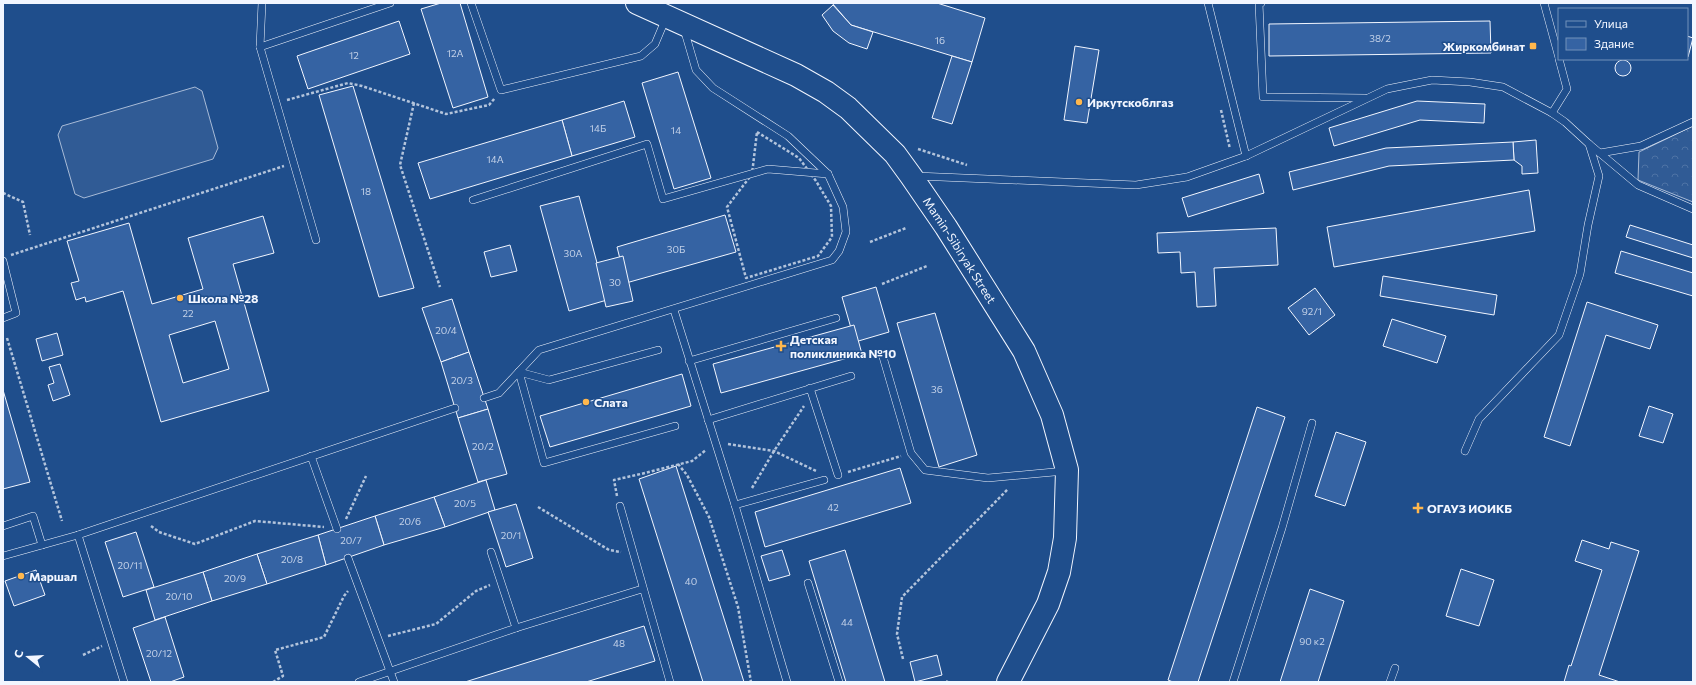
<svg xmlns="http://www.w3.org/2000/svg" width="1696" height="685" viewBox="0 0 1696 685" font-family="Commissioner,sans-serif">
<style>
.built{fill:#305b95;stroke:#a8bbd7}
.forest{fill:url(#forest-crowns);stroke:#a8bbd7}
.building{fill:#3563a3;stroke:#f2f6ff;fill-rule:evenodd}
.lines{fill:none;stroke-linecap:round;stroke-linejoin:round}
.lane-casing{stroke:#f2f6ff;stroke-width:8}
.primary-casing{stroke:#f2f6ff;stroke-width:24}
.path{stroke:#b3c4dc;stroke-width:2.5;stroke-dasharray:3 2;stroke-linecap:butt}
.lane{stroke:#1f4e8c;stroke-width:7}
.primary{stroke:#1f4e8c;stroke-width:22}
.poi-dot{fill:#ffb74d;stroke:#1f4e8c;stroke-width:1.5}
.labels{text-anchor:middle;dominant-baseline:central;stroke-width:3;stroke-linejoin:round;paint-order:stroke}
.number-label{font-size:10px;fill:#c3d1e8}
.poi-label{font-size:12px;font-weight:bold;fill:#f2f6ff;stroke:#1f4e8c;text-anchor:start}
.street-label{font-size:12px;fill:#f2f6ff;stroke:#1f4e8c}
</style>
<defs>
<pattern id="forest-crowns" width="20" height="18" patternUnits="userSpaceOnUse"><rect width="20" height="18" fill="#305b95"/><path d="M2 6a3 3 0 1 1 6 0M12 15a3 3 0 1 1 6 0" fill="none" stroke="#4e73a5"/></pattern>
</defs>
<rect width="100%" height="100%" fill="#1f4e8c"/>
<!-- built -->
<path class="built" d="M195,87L202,91L218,148L213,159L84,198L75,194L58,135L62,126Z"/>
<!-- forest -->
<path class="forest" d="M1693,126V202L1638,180L1639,152Z"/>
<!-- building -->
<g class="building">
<path d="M441,3H460L488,97L453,108L421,9Z"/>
<path d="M832,3H937L985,18L972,62L851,25Z"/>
<path d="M833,5L851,25L873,32L867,49L849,43L833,31L822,15Z"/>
<path d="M399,21L410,54L308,89L297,56Z"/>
<path d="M1490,21L1491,53L1269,56V24Z"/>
<path d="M1687,36L1693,38L1688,57L1687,56Z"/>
<path d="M1075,46L1099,50L1087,123L1064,120Z"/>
<path d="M952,56L972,62L952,124L932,118Z"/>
<circle cx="1623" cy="68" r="8"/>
<path d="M678,72L711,178L674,189L642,83Z"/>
<path d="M353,86L414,288L379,297L319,95Z"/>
<path d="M624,101L635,137L572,156L562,120Z"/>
<path d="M1417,101L1485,104L1484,123L1420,120L1334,146L1329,128Z"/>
<path d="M562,120L572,156L430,199L418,163Z"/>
<path d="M1536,140L1538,173L1522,174V166L1514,160L1513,142Z"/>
<path d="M1513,142L1514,160L1389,166L1293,190L1289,172L1386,148Z"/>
<path d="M1259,174L1264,193L1188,217L1182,198Z"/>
<path d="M1529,190L1535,231L1334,267L1327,227Z"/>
<path d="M579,196L607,300L569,311L540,206Z"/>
<path d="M725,215L736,252L626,283L617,247Z"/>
<path d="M263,216L274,253L233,264L269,391L161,422L123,291L86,302L85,297L76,300L71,283L79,281L67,241L129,223L152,304L203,289L188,238ZM215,321L229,369L183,383L169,335Z"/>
<path d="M1630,225L1693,245V258L1626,237Z"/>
<path d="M1276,228L1278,265L1214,268L1216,306L1197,307L1195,272L1181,273L1180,252L1158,253L1157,233Z"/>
<path d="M510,245L517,271L491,277L484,252Z"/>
<path d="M1621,251L1693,273V296L1615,273Z"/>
<path d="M623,256L633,301L606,307L596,263Z"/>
<path d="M1383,276L1497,295L1494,315L1380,296Z"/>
<path d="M876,287L889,332L855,342L842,297Z"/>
<path d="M1315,288L1335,315L1309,335L1288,308Z"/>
<path d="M452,299L469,352L441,362L422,308Z"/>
<path d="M1587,302L1658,325L1650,349L1606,335L1570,446L1544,437Z"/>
<path d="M935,313L977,455L939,467L897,323Z"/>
<path d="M1392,319L1446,336L1437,363L1383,346Z"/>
<path d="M854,325L862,354L721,393L713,364Z"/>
<path d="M57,333L63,355L42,361L36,339Z"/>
<path d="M469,352L488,409L458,418L441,362Z"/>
<path d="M60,364L70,395L53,401L48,385L54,383L49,367Z"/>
<path d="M682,374L691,406L550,447L540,416Z"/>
<path d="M3,390L30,482L3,489Z"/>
<path d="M1649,406L1673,414L1663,443L1639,436Z"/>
<path d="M1257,407L1285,417L1198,682H1173L1168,680Z"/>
<path d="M488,409L507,474L478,482L458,418Z"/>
<path d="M1336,432L1366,442L1345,506L1315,496Z"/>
<path d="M676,466L744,682H703L639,479Z"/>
<path d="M900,468L911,503L765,547L755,512Z"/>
<path d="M486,480L495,510L445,527L434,497Z"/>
<path d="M434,497L445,527L384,545L375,516Z"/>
<path d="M516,504L533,558L506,567L488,512Z"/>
<path d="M375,516L384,545L326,565L318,535Z"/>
<path d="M136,532L154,587L123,597L105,542Z"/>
<path d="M318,535L326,565L267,584L257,554Z"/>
<path d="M1582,540L1609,549L1611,542L1639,551L1599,675L1620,682H1564L1569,665L1571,666L1602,570L1575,561Z"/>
<path d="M782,550L790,575L769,581L761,556Z"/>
<path d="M845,550L885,682H846L809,561Z"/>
<path d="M257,554L267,584L212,601L203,572Z"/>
<path d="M1461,569L1494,580L1479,626L1446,616Z"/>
<path d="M36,570L45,595L14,606L5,581Z"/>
<path d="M203,572L212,601L155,620L146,590Z"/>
<path d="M1310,589L1344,601L1318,682H1280Z"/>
<path d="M165,617L184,677L170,682H151L133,628Z"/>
<path d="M644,626L655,661L586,682H465Z"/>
<path d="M937,655L942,675L915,682L910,662Z"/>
</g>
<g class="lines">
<!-- lane casing -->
<g class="lane-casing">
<g id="lane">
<path d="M262,3L260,47L316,240"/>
<path d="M471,3L501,90L641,56L655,44L666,18"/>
<path d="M1208,3L1246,156"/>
<path d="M1261,3H1259L1263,97L1365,98"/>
<path d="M1544,3L1559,58"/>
<path d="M260,47L390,3"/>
<path d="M1552,113L1567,89L1559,59"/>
<path d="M1589,144L1638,185L1693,209"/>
<path d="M1600,153L1641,146L1693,122"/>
<path d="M916,176L1136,185L1187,177L1246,156L1387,89L1432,80L1470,82L1503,87L1552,113L1565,122L1589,144L1599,176L1588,225L1580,274L1559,335L1479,419L1465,451"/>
<path d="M473,200L647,144L663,199L768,169L828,174"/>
<path d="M3,261L16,313L3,318"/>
<path d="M674,310L735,505L787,682"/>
<path d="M883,357L911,453L925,470L988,478L1065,471"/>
<path d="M689,361L836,318"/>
<path d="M519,372L544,463L675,426"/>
<path d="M519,372L549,380L658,350"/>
<path d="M810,388L838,475"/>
<path d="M484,398L499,393L539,350L832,260L839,251L846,232L843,207L828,174L788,136L713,88L696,70L684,29"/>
<path d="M708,420L851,376"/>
<path d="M311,456L337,529"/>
<path d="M735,505L824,480"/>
<path d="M620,506L670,682"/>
<path d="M3,526L33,516L42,545"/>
<path d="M78,535L124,682"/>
<path d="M3,556L78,535L455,408"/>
<path d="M348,558L394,682"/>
<path d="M808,583L839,682"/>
<path d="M516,628L642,589"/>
<path d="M359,682L516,628L491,552"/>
<path d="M1233,682L1282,528L1312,423"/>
<path d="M1390,682L1395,668"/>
</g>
</g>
<!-- primary casing -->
<g class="primary-casing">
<g id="primary">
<path id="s1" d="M637,3L796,75L826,92L848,108L895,154L911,176L946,227L1024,351L1052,415L1067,470L1065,538L1059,572L1048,604L1008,682"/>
</g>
</g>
<!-- path -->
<g class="path">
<path d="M287,100L348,83L362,86L446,114L489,105L495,98"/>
<path d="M414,103L400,165L440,287"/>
<path d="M1221,110L1230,149"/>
<path d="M757,132L799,158L816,181L831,206L832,237L818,256L746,278L727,207L752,174Z"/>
<path d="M918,149L967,165"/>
<path d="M3,193L23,202L30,235"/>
<path d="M870,242L906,228"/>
<path d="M11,255L284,166"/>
<path d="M882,284L927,266"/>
<path d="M7,338L62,521"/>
<path d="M728,444L774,451L816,471"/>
<path d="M678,464L687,475L709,517L738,607L751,682"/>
<path d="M848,472L901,456"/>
<path d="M752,488L774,451L804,406"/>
<path d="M617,496L614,480L645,473L692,461L706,450"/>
<path d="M538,507L609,550L621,552"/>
<path d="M346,519L366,476"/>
<path d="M151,526L159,532L195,544L255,521L324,527"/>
<path d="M388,636L436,624L476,591L490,585"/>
<path d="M83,655L102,646"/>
<path d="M903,659L897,634L902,597L1008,489"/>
<path d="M946,681L948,682"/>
<path d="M273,682L283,676L275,650L324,637L344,596L348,591"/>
</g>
<!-- lane -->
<use href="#lane" class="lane"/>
<!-- primary -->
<use href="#primary" class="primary"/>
</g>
<!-- markers -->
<g class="poi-dot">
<rect x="1529" y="42" width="8" height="8" rx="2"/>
<circle cx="1079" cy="102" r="4"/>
<circle cx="180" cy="298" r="4"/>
<path d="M779 340h4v4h4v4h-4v4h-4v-4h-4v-4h4z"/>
<circle cx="586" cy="402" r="4"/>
<path d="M1416 502h4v4h4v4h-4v4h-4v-4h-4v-4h4z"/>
<circle cx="21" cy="576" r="4"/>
</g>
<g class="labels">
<!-- number labels -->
<g class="number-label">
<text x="1380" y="38">38/2</text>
<text x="940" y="40">16</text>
<text x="455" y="53">12А</text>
<text x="354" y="55">12</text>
<text x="598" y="128">14Б</text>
<text x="676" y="130">14</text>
<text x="495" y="159">14А</text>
<text x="366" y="191">18</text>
<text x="676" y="249">30Б</text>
<text x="573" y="253">30А</text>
<text x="615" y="282">30</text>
<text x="1312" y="311">92/1</text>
<text x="188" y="313">22</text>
<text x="446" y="330">20/4</text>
<text x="462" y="380">20/3</text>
<text x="937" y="389">36</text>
<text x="483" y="446">20/2</text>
<text x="465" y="503">20/5</text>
<text x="833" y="507">42</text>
<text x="410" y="521">20/6</text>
<text x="511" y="535">20/1</text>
<text x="351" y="540">20/7</text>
<text x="292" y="559">20/8</text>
<text x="130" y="565">20/11</text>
<text x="235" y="578">20/9</text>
<text x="691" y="581">40</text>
<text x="179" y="596">20/10</text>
<text x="847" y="622">44</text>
<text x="1312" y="641">90 к2</text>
<text x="619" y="643">48</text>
<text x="159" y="653">20/12</text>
</g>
<!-- poi labels -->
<g class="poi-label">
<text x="1525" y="46" text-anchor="end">Жиркомбинат</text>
<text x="1087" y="102">Иркутскоблгаз</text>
<text x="188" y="298">Школа №28</text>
<text x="790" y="339">Детская<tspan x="790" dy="14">поликлиника №10</tspan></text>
<text x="594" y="402">Слата</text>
<text x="1427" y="508">ОГАУЗ ИОИКБ</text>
<text x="29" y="576">Маршал</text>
</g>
<!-- street labels -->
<g class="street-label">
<text stroke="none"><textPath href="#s1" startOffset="418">Mamin-Sibiryak Street</textPath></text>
</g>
</g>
<!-- border -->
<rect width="1696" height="685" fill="none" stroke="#f2f6ff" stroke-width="8"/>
<!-- legend -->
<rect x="1558" y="8" width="130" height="52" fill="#1f4e8c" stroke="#7391ba"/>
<rect x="1566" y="21" width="20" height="6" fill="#1f4e8c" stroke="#7391ba"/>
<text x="1594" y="28" font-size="12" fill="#f2f6ff">Улица</text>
<rect x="1566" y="38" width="20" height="12" fill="#3563a3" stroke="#7391ba"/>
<text x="1594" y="48" font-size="12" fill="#f2f6ff">Здание</text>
<!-- north arrow -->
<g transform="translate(28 657) rotate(288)" stroke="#1f4e8c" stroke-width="3" paint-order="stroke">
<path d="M0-3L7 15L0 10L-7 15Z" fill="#f2f6ff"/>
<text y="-6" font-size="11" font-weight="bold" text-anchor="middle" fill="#f2f6ff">С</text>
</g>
</svg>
